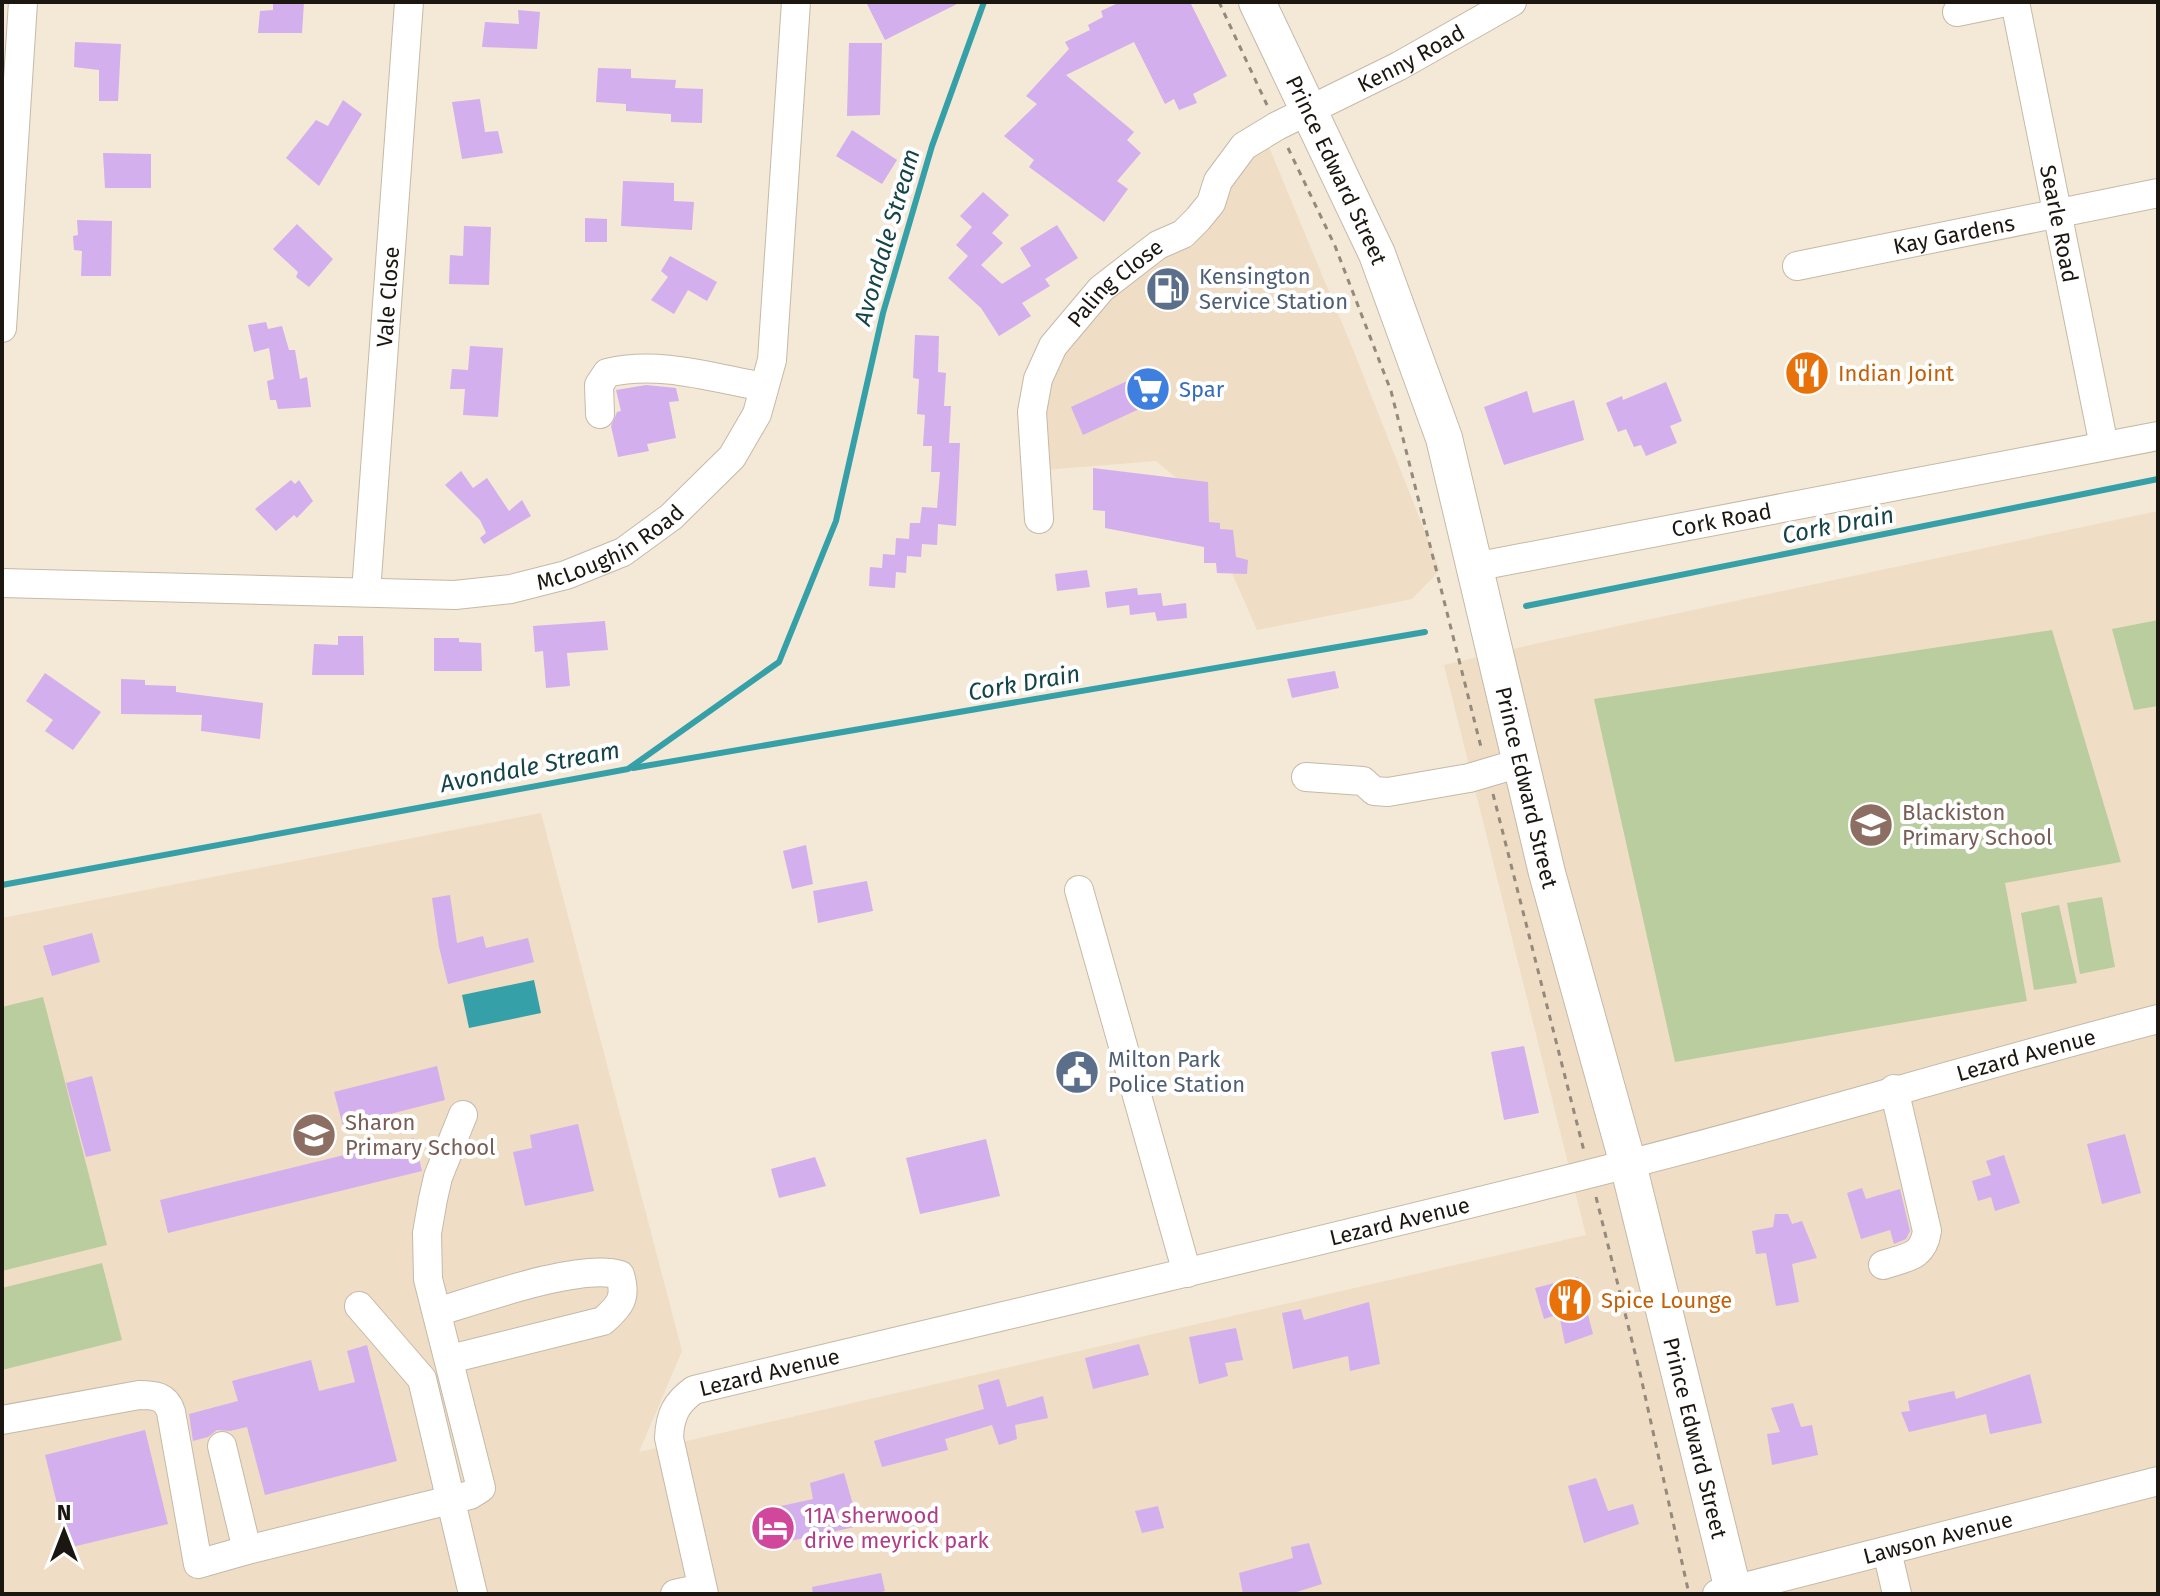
<svg xmlns="http://www.w3.org/2000/svg" width="2160" height="1596" viewBox="0 0 2160 1596" font-family="'Fira Sans',sans-serif">
<style>
.built{fill:#efddc5}
.park{fill:#bacd9e}
.water{fill:#36a0a8}
.lines{fill:none;stroke-linecap:round;stroke-linejoin:round}
.stream{stroke:#36a0a8;stroke-width:6}
.building{fill:#d3afee}
.minor-casing{stroke:#c5b9a8;stroke-width:30}
.major-casing{stroke:#c5b9a8;stroke-width:38}
.path{stroke:#938a7d;stroke-width:3;stroke-dasharray:6 6;stroke-linecap:butt}
.minor{stroke:#fff;stroke-width:28}
.major{stroke:#fff;stroke-width:36}
.labels{text-anchor:middle;dominant-baseline:central;stroke-width:8;stroke-linejoin:round;paint-order:stroke}
.street-label{font-size:22px;fill:#1b1710;stroke:#fff}
.service-label{font-size:22px;fill:#4e5e75;stroke:#fff;text-anchor:start}
.food-label{font-size:22px;fill:#c56008;stroke:#fff;text-anchor:start}
.shop-label{font-size:22px;fill:#366cbe;stroke:#fff;text-anchor:start}
.education-label{font-size:22px;fill:#785e54;stroke:#fff;text-anchor:start}
.hotel-label{font-size:22px;fill:#b23c85;stroke:#fff;text-anchor:start}
.water-label{font-size:24px;font-style:italic;fill:#154448;stroke:#fff}
</style>
<rect width="100%" height="100%" fill="#f4e8d6"/>
<!-- built -->
<g class="built">
<path d="M1264,135L1354,352L1440,570L1412,599L1257,630L1198,496L1156,461L1032,471L1028,401L1105,291Z"/>
<path d="M2158,511V1594H2V918L541,813L682,1351L639,1452L1586,1235L1444,665L1543,642Z"/>
</g>
<!-- park -->
<g class="park">
<path d="M2158,620V706L2134,710L2112,629Z"/>
<path d="M2052,630L2121,862L2005,883L2027,1001L1675,1062L1594,699Z"/>
<path d="M2102,897L2115,967L2080,974L2067,903Z"/>
<path d="M2059,905L2077,983L2034,990L2021,913Z"/>
<path d="M43,997L107,1245L2,1271V1007Z"/>
<path d="M102,1263L122,1340L2,1370V1288Z"/>
</g>
<!-- water -->
<path class="water" d="M534,980L541,1013L469,1028L462,995Z"/>
<g class="lines">
<!-- stream -->
<g class="stream">
<path d="M1526,606L2158,479"/>
<path d="M633,768L1425,632"/>
<path d="M2,885L628,769L779,662L836,521L883,313L932,146L984,2"/>
</g>
</g>
<!-- building -->
<g class="building">
<path d="M273,2H304L302,33H258L260,11L273,10Z"/>
<path d="M866,2H961L885,40Z"/>
<path d="M1120,2H1190L1227,76L1193,94L1197,103L1179,110L1174,99L1165,104L1134,42L1066,75L1134,132L1127,140L1141,153L1117,181L1128,189L1104,222L1029,167L1034,160L1004,136L1037,104L1026,96L1069,49L1065,42L1090,30L1088,25L1103,17L1101,11Z"/>
<path d="M518,10L540,12L537,49L482,47L485,22L519,24Z"/>
<path d="M75,42L121,44L118,101H99V70L74,67Z"/>
<path d="M849,43H882L880,115L847,116Z"/>
<path d="M598,68L631,69V78L676,80L675,88L703,89L702,123L671,122V114L626,111V104L596,102Z"/>
<path d="M480,99L485,132L498,131L503,153L462,159L452,102Z"/>
<path d="M343,100L362,114L319,186L286,158L316,120L328,126Z"/>
<path d="M852,130L897,160L882,184L836,156Z"/>
<path d="M103,153L151,154V188H105Z"/>
<path d="M623,181L674,183V201L694,202L692,230L621,226Z"/>
<path d="M983,192L1009,215L992,233L1003,243L981,265L1002,284L1031,266L1020,248L1057,225L1078,258L1045,279L1050,286L1022,303L1031,316L999,336L981,308L948,278L968,256L956,245L972,227L960,216Z"/>
<path d="M585,218L607,219V242H585Z"/>
<path d="M77,220L112,221L111,276H81L82,251L74,250L73,236L78,235Z"/>
<path d="M297,224L333,259L309,287L296,277L298,272L273,249Z"/>
<path d="M464,226L491,227L489,285L449,284L450,255L463,256Z"/>
<path d="M670,256L717,282L707,301L688,290L674,314L651,300L668,277L661,271Z"/>
<path d="M266,322L268,329L282,326L289,350H295L300,379L307,377L311,407L278,409L276,400H270L267,381L274,379L269,348L254,352L248,325Z"/>
<path d="M915,335L939,336L938,372L946,373L944,406H951L949,443H960L956,526L938,524L937,545L922,544L921,557L907,556L906,573L896,572L895,588L869,586L870,567L882,568L883,554L895,555L896,538L909,539L910,523H920L922,507L937,508L940,472H931L932,446H923L925,415L917,414L919,379L913,378Z"/>
<path d="M470,346L503,348L498,417L463,415L465,389H450L452,369L468,370Z"/>
<path d="M1151,370L1163,398L1083,435L1071,407Z"/>
<path d="M1666,382L1682,421L1670,426L1677,443L1646,456L1641,445L1634,447L1626,429L1618,432L1606,403L1622,396L1623,400Z"/>
<path d="M646,385L676,388L679,401L669,402L676,438L647,444L649,451L618,457L611,426L617,412L621,411L616,390Z"/>
<path d="M1527,391L1533,413L1574,400L1584,440L1504,465L1484,407Z"/>
<path d="M1093,468L1208,482L1209,522L1220,523V529L1233,530L1236,557L1248,560L1247,574L1217,573L1216,563H1204V547L1105,528V511L1093,510Z"/>
<path d="M461,471L473,488L487,478L509,511L522,500L531,516L484,544L480,538L486,533L480,520L445,485Z"/>
<path d="M291,480L295,484L299,480L313,501L297,518L294,515L276,531L255,509Z"/>
<path d="M1087,570L1090,587L1057,591L1055,574Z"/>
<path d="M1137,588L1138,595L1161,593L1163,606L1186,603L1187,618L1157,621L1155,612L1130,615L1129,605L1107,608L1105,592Z"/>
<path d="M605,621L608,650L567,653L570,686L546,688L543,651L535,652L533,626Z"/>
<path d="M338,636H363L364,675H312L314,644L338,645Z"/>
<path d="M434,638H459V642L481,643L482,671H434Z"/>
<path d="M1335,671L1339,688L1292,698L1287,679Z"/>
<path d="M45,673L101,712L73,750L45,731L53,720L26,701Z"/>
<path d="M121,679L145,680V685L176,686V692L263,703L260,739L201,731L202,715L121,714Z"/>
<path d="M806,845L813,884L792,889L783,851Z"/>
<path d="M867,881L873,911L818,923L813,891Z"/>
<path d="M450,895L457,943L483,936L486,948L528,938L534,962L448,984L439,947L432,898Z"/>
<path d="M92,933L100,962L52,976L43,946Z"/>
<path d="M1524,1046L1539,1113L1504,1120L1491,1052Z"/>
<path d="M437,1066L445,1100L343,1126L334,1092Z"/>
<path d="M92,1076L111,1151L86,1157L66,1083Z"/>
<path d="M578,1124L594,1191L525,1206L513,1152L532,1148L530,1135Z"/>
<path d="M2125,1134L2141,1193L2102,1204L2087,1144Z"/>
<path d="M414,1138L422,1171L168,1233L160,1200Z"/>
<path d="M986,1139L1000,1196L920,1214L906,1158Z"/>
<path d="M2004,1155L2020,1203L1995,1211L1991,1197L1978,1201L1972,1181L1991,1175L1986,1161Z"/>
<path d="M815,1157L826,1186L779,1198L771,1169Z"/>
<path d="M1862,1188L1866,1199L1900,1189L1910,1231L1906,1239L1894,1244L1890,1230L1861,1239L1847,1193Z"/>
<path d="M1775,1214H1788L1792,1224L1802,1221L1817,1258L1792,1264L1799,1302L1776,1306L1766,1253L1756,1254L1752,1231L1773,1227Z"/>
<path d="M1578,1277L1593,1334L1565,1344L1559,1314L1544,1319L1535,1288Z"/>
<path d="M1369,1302L1380,1364L1350,1371L1348,1356L1293,1369L1282,1313L1301,1309L1304,1320Z"/>
<path d="M1236,1328L1243,1360L1225,1363L1228,1376L1199,1384L1189,1337Z"/>
<path d="M1139,1344L1149,1375L1093,1389L1085,1358Z"/>
<path d="M367,1345L397,1461L265,1495L247,1427L230,1431L217,1430L208,1437L193,1441L189,1414L238,1401L232,1381L311,1360L319,1391L355,1382L347,1351Z"/>
<path d="M2030,1374L2042,1423L1990,1434L1986,1414L1909,1432L1901,1412L1910,1411L1908,1401L1954,1391L1956,1399Z"/>
<path d="M999,1379L1007,1407L1043,1396L1048,1418L1015,1425L1017,1439L999,1445L992,1425L945,1439L948,1450L882,1467L874,1441L984,1409L978,1385Z"/>
<path d="M1793,1403L1801,1427L1812,1425L1818,1455L1772,1465L1767,1434L1780,1432L1771,1408Z"/>
<path d="M145,1430L168,1524L68,1548L45,1455Z"/>
<path d="M844,1473L859,1526L790,1541L781,1506L813,1499L810,1483Z"/>
<path d="M1596,1478L1608,1511L1633,1504L1639,1524L1584,1543L1568,1486Z"/>
<path d="M1158,1506L1164,1528L1142,1533L1135,1511Z"/>
<path d="M1309,1543L1322,1584L1290,1594H1243L1239,1573L1293,1558L1291,1547Z"/>
<path d="M881,1573L885,1591L874,1594H813L812,1587Z"/>
</g>
<g class="lines">
<!-- minor casing -->
<g class="minor-casing">
<g id="minor">
<path id="s1" d="M2015,2L2104,446"/>
<path d="M1957,12L2006,2"/>
<path id="s2" d="M1797,266L2158,193"/>
<path d="M2,328L23,2"/>
<path d="M600,414L599,385L607,373C658,360 713,378 764,387"/>
<path id="s3" d="M1039,519L1032,412L1038,379L1053,346L1101,289L1158,245L1183,234L1198,219L1211,203L1218,181L1244,146L1277,126L1399,66L1512,2"/>
<path id="s4" d="M1474,567L2158,436"/>
<path id="s5" d="M2,583L455,595L511,589L566,575L623,552L671,517L732,457L757,414L772,360L796,2"/>
<path id="s6" d="M366,592L409,2"/>
<path d="M1306,777L1363,781L1374,791L1388,792L1469,778L1520,763"/>
<path d="M1079,890L1187,1273"/>
<path d="M1883,1265C1906,1257 1923,1258 1927,1231L1894,1089"/>
<path d="M359,1306L422,1379L473,1594"/>
<path d="M437,1312C477,1300 583,1262 620,1275C627,1298 620,1306 603,1321L450,1359"/>
<path d="M2,1420L139,1395C155,1395 166,1396 171,1412L198,1564L247,1550"/>
<path d="M222,1446L247,1550L450,1500L470,1495L481,1488L428,1279L427,1233L433,1199L438,1177L463,1115"/>
<path d="M1887,1551L1897,1594"/>
<path d="M675,1594L702,1588"/>
<path id="s7" d="M704,1594L669,1438C670,1415 676,1403 694,1390C1004,1315 1315,1244 1624,1165C1803,1120 1979,1065 2158,1019"/>
<path id="s8" d="M1717,1594L2158,1481"/>
</g>
</g>
<!-- major casing -->
<g class="major-casing">
<g id="major">
<path id="s9" d="M1257,2L1377,254L1444,438L1547,873L1628,1164L1734,1594"/>
</g>
</g>
<!-- path -->
<g class="path">
<path d="M1219,2L1267,105"/>
<path d="M1288,148L1335,246L1391,391L1482,751"/>
<path d="M1493,794L1584,1151"/>
<path d="M1596,1197L1640,1373L1689,1594"/>
</g>
<!-- minor -->
<use href="#minor" class="minor"/>
<!-- major -->
<use href="#major" class="major"/>
</g>
<!-- icons -->
<defs>
<g id="fuel-disc" transform="scale(2.3)"><circle r="9.5" fill="#5c6f8a" stroke="#fff"/><path d="M-5.5-6h7V0h2V4h1.3V-2.5L3-4.5l.8-.8L6-3V5H2.5V1h-1V6h-7ZM-4.2-4.7v3.2H.2V-4.7Z" fill="#fff"/></g>
<g id="restaurant-disc" transform="scale(2.3)"><circle r="9.5" fill="#e8710a" stroke="#fff"/><path d="M-5-6h1v4h1v-4h1v4h1v-4h1v5L-1.5 .5V6h-2V.5L-5-1ZM5-6V6H3V1.5H1.5Q1.5-4 5-6Z" fill="#fff"/></g>
<g id="supermarket-disc" transform="scale(2.3)"><circle r="9.5" fill="#3f7fe0" stroke="#fff"/><path d="M-6-5.5h2.5l.6 2H6L4.5 2H-2.5L-4.4-4H-6ZM-1.5 3.2a1.3 1.3 0 1 0 .1 0ZM3 3.2a1.3 1.3 0 1 0 .1 0Z" fill="#fff"/></g>
<g id="school-disc" transform="scale(2.3)"><circle r="9.5" fill="#8d6e63" stroke="#fff"/><path d="M0-5L7-2L0 1L-7-2ZM-4 1L0 2.5L4 1V4Q0 6-4 4Z" fill="#fff"/></g>
<g id="civic-disc" transform="scale(2.3)"><circle r="9.5" fill="#5c6f8a" stroke="#fff"/><path d="M-.6-6.5H3V-4.5H.6V-3L4-1V1h2V6H-6V1h2V-1L-.6-3ZM-1.2 2.5V6h2.4V2.5Z" fill="#fff"/></g>
<g id="hotel-disc" transform="scale(2.3)"><circle r="9.5" fill="#d1479c" stroke="#fff"/><path d="M-6-4.5h1.5V1H6V5H4.5V3h-9V5H-6ZM-4 0a1.8 1.8 0 1 1 3.6 0ZM.5 0V-2.5h3Q6-2.5 6 0Z" fill="#fff"/></g>
</defs>
<g fill-rule="evenodd">
<use href="#fuel-disc" x="1168" y="289"/>
<use href="#restaurant-disc" x="1807" y="373"/>
<use href="#supermarket-disc" x="1148" y="389"/>
<use href="#school-disc" x="1871" y="825"/>
<use href="#civic-disc" x="1077" y="1072"/>
<use href="#school-disc" x="314" y="1135"/>
<use href="#restaurant-disc" x="1570" y="1300"/>
<use href="#hotel-disc" x="773" y="1528"/>
</g>
<g class="labels">
<!-- street labels -->
<g class="street-label">
<text stroke="none"><textPath href="#s3" startOffset="648">Kenny Road</textPath></text>
<text stroke="none"><textPath href="#s9" startOffset="186">Prince Edward Street</textPath></text>
<text stroke="none"><textPath href="#s1" startOffset="226">Searle Road</textPath></text>
<text stroke="none"><textPath href="#s2" startOffset="160">Kay Gardens</textPath></text>
<text stroke="none"><textPath href="#s3" startOffset="266">Paling Close</textPath></text>
<text stroke="none"><textPath href="#s6" startOffset="296">Vale Close</textPath></text>
<text stroke="none"><textPath href="#s4" startOffset="252">Cork Road</textPath></text>
<text stroke="none"><textPath href="#s5" startOffset="618">McLoughin Road</textPath></text>
<text stroke="none"><textPath href="#s9" startOffset="834">Prince Edward Street</textPath></text>
<text stroke="none"><textPath href="#s7" startOffset="1590">Lezard Avenue</textPath></text>
<text stroke="none"><textPath href="#s7" startOffset="942">Lezard Avenue</textPath></text>
<text stroke="none"><textPath href="#s7" startOffset="294">Lezard Avenue</textPath></text>
<text stroke="none"><textPath href="#s9" startOffset="1506">Prince Edward Street</textPath></text>
<text stroke="none"><textPath href="#s8" startOffset="228">Lawson Avenue</textPath></text>
</g>
<!-- service labels -->
<g class="service-label">
<text x="1199" y="276">Kensington<tspan x="1199" dy="25">Service Station</tspan></text>
<text x="1108" y="1059">Milton Park<tspan x="1108" dy="25">Police Station</tspan></text>
</g>
<!-- food labels -->
<g class="food-label">
<text x="1838" y="373">Indian Joint</text>
<text x="1601" y="1300">Spice Lounge</text>
</g>
<!-- shop labels -->
<g class="shop-label">
<text x="1179" y="389">Spar</text>
</g>
<!-- education labels -->
<g class="education-label">
<text x="1902" y="812">Blackiston<tspan x="1902" dy="25">Primary School</tspan></text>
<text x="345" y="1122">Sharon<tspan x="345" dy="25">Primary School</tspan></text>
</g>
<!-- hotel labels -->
<g class="hotel-label">
<text x="804" y="1515">11A sherwood<tspan x="804" dy="25">drive meyrick park</tspan></text>
</g>
<!-- water labels -->
<g class="water-label">
<text transform="translate(887 237) rotate(-74)">Avondale Stream</text>
<text transform="translate(1838 525) rotate(-11)">Cork Drain</text>
<text transform="translate(1024 683) rotate(-10)">Cork Drain</text>
<text transform="translate(530 767) rotate(-11)">Avondale Stream</text>
</g>
</g>
<!-- border -->
<rect width="2160" height="1596" fill="none" stroke="#1b1710" stroke-width="8"/>
<!-- north arrow -->
<g transform="translate(64 1532)" stroke="#ffffff" stroke-width="6" paint-order="stroke">
<path d="M0-6L14 30L0 20L-14 30Z" fill="#1b1710"/>
<text y="-12" font-size="22" font-weight="bold" text-anchor="middle" fill="#1b1710">N</text>
</g>
</svg>
